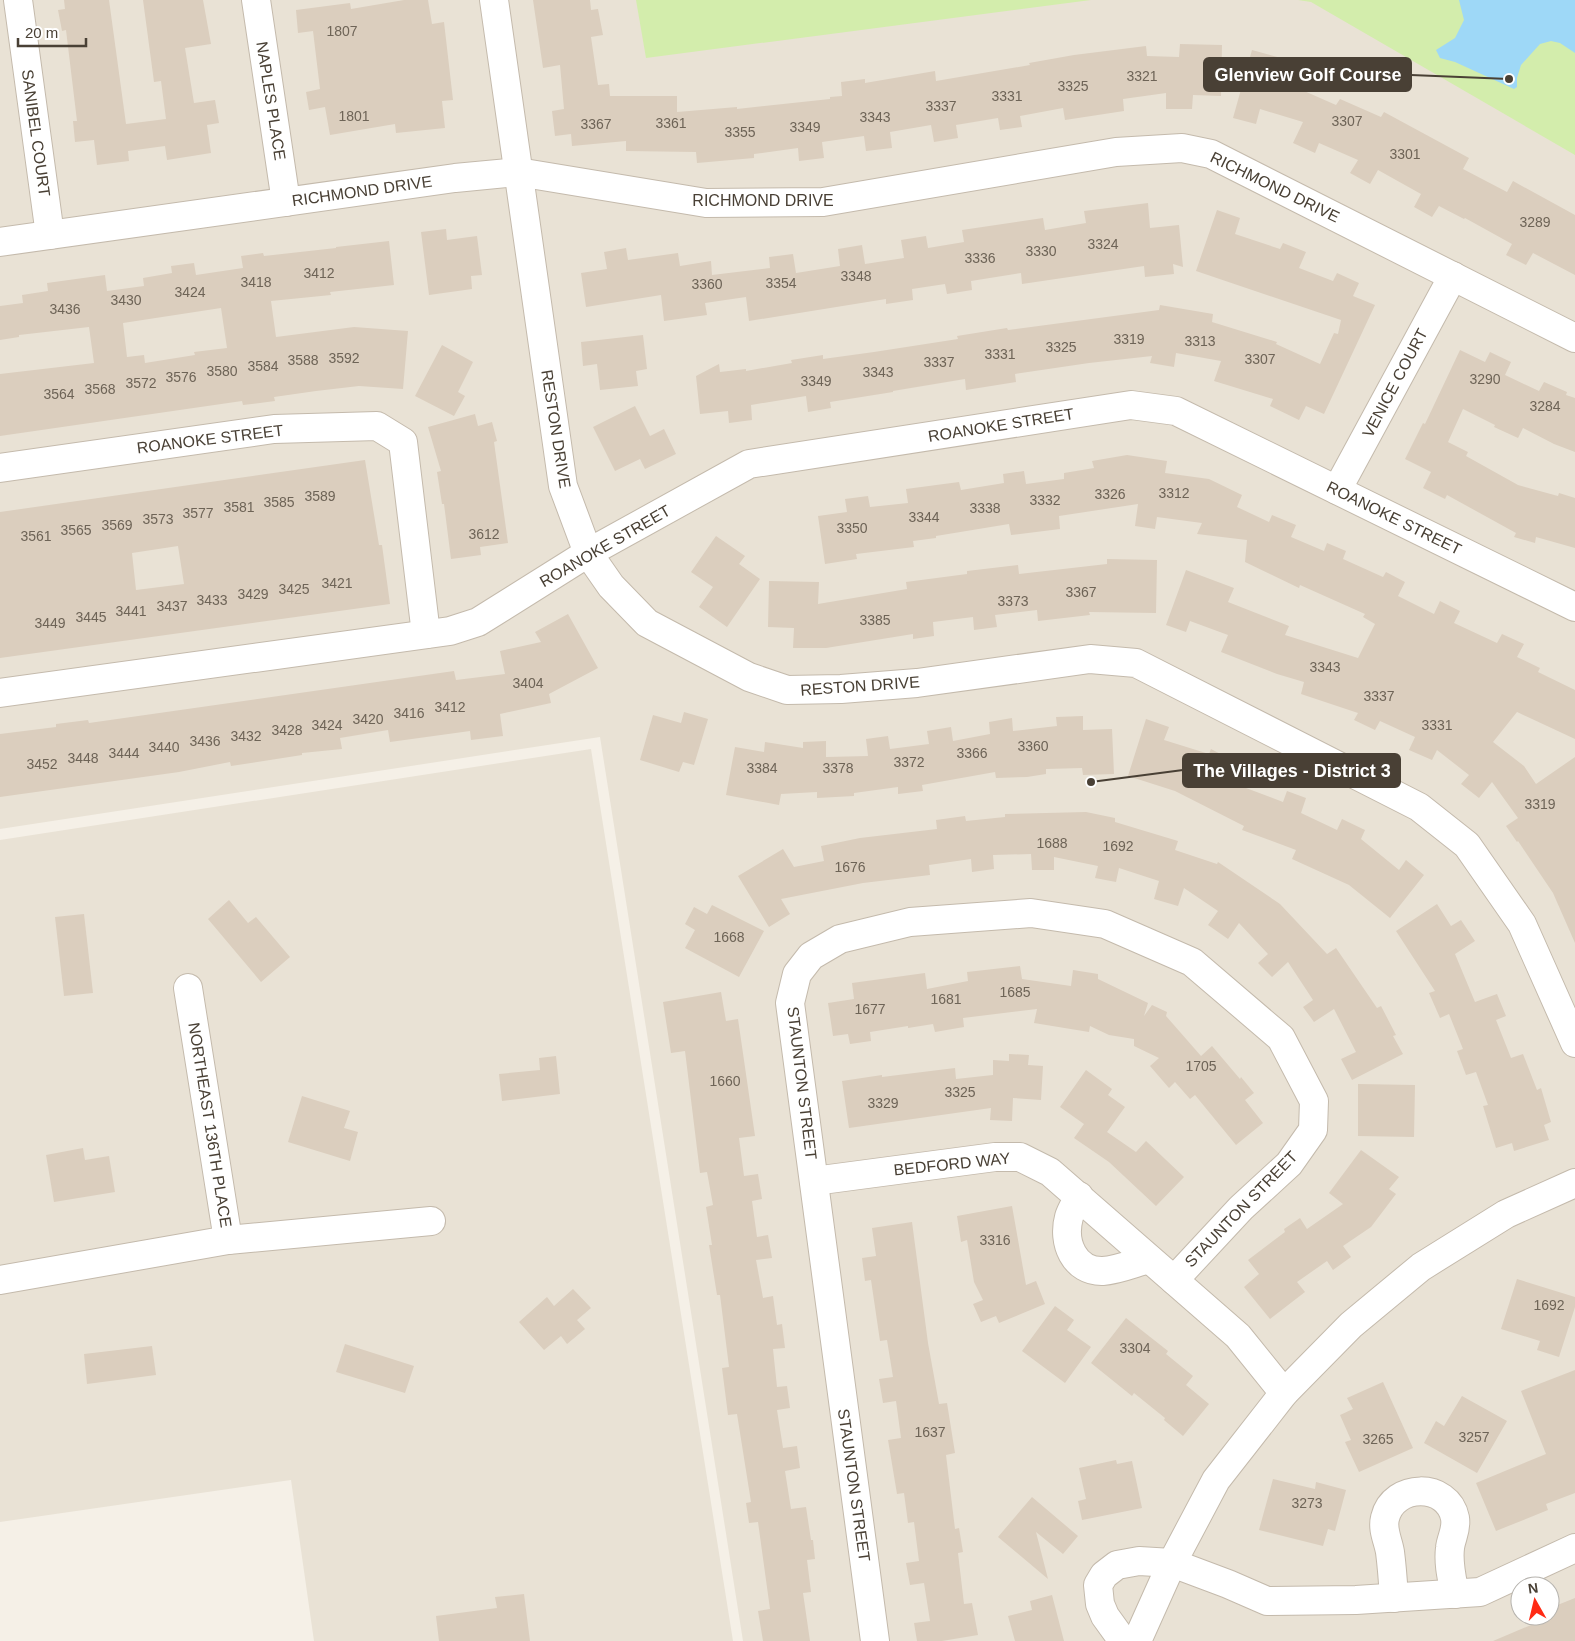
<svg xmlns="http://www.w3.org/2000/svg" width="1575" height="1641" viewBox="0 0 1575 1641" font-family="Arial,sans-serif">
<style>
.residential{fill:#e9e2d5;fill-rule:evenodd}
.green{fill:#d3edac}
.water{fill:#9ed8f7}
.building{fill:#dbcebe;fill-rule:evenodd}
.lines{fill:none;stroke-linecap:round;stroke-linejoin:round}
.minor-casing{stroke:#c4baac;stroke-width:30}
.minor{stroke:#fff;stroke-width:28}
.labels{text-anchor:middle;dominant-baseline:central;stroke-width:4;stroke-linejoin:round;paint-order:stroke}
.number-label{font-size:14px;fill:#6e6457}
.street-label{font-size:16px;fill:#494035;stroke:#fff}
.leader{fill:none;stroke:#494035;stroke-width:2}
.callout-dot{fill:#494035;stroke:#fff;stroke-width:2}
.callout{fill:#494035;stroke:#494035;stroke-width:2}
.callout-label{font-size:18px;text-anchor:middle;font-weight:bold;fill:#fff}
</style>
<rect width="100%" height="100%" fill="#f5f0e7"/>
<!-- residential -->
<g class="residential">
<path d="M0,0H1575V1641H743L600,737L0,829ZM1520,1586H1550V1616H1520Z"/>
<path d="M591,749L733,1641H314L291,1480L0,1522V840Z"/>
</g>
<!-- green -->
<g class="green">
<path d="M636,0H1091L646,58Z"/>
<path d="M1298,0H1575V155L1311,2Z"/>
</g>
<!-- water -->
<path class="water" d="M1459,0H1575V53L1560,43L1551,41L1540,44L1521,65L1517,78V87L1514,89L1455,62L1440,58L1436,50L1455,38L1464,20Z"/>
<!-- building -->
<g class="building">
<path d="M64,0H109L126,124L166,119L161,81L154,82L143,0H203L211,44L185,48L194,103L215,100L219,123L207,125L211,153L167,160L165,146L128,151L129,161L97,165L94,140L75,142L73,121H77L66,30L62,31L58,10L65,9Z"/>
<path d="M404,0H428L432,24L444,22L453,100L442,101L445,128L396,133L395,124L330,135L325,107L309,110L306,92L320,89L313,31L298,33L296,10L350,3L351,9Z"/>
<path d="M533,0H590L591,10L598,9L603,35L591,37L598,85L609,84L610,96H677V112L737,107V109L830,99V97L842,96L841,82L865,79V83L935,71L936,81L1030,65L1029,63L1074,55L1146,46L1147,56L1179,57L1180,44L1222,45L1221,96L1193,95L1192,109H1166V93L1123,99L1124,111L1065,120L1063,108L1020,116L1022,127L1000,130L998,118L956,125L958,138L934,142L931,125L890,132L892,148L866,151L864,136L822,142L824,158L799,161L798,148L754,154V158L697,163L696,152L626,151V141L572,146L571,134L555,136L552,111L564,109L560,65L543,68Z"/>
<path d="M1252,50L1292,61L1288,73L1298,76L1295,87L1336,105L1340,99L1381,117L1384,112L1469,158L1463,169L1507,192L1513,181L1575,215V275L1533,253L1526,265L1506,255L1512,244L1465,218L1464,219L1439,206L1432,217L1414,207L1421,194L1378,170L1370,184L1350,173L1358,160L1319,143L1315,153L1293,143L1303,122L1260,109L1256,124L1233,118Z"/>
<path d="M1148,203L1150,228L1179,225L1183,267L1173,264L1174,274L1145,277L1144,266L1022,284L1021,273L971,281L972,290L947,294L945,284L912,289L913,300L886,304V299L749,321L746,297L705,303L707,315L664,321L661,295L586,307L581,273L607,269L604,252L626,248L628,260L678,253L680,266L711,261L712,275L770,268L769,257L793,254L796,273L840,266L838,249L862,245L865,264L904,258L901,240L926,236L928,248L964,242L962,230L1043,218L1045,230L1086,223L1084,211Z"/>
<path d="M1217,210L1240,218L1235,234L1280,249L1283,243L1306,252L1299,268L1333,281L1337,273L1359,283L1353,296L1375,305L1324,414L1306,406L1299,420L1270,406L1273,399L1214,381L1221,361L1176,353L1174,367L1150,363L1152,356L1089,363L1015,374L1016,382L966,390L965,379L893,391V392L830,402L831,408L808,412L806,396L751,405L752,420L729,423L728,411L700,414L696,376L719,364L720,372L746,369V371L792,363L791,360L823,355V359L874,352L958,339L957,336L1007,328L1008,330L1159,310L1160,305L1213,314L1212,322L1277,342L1276,344L1320,364L1334,333L1338,334L1341,320L1196,271Z"/>
<path d="M446,229L447,240L477,236L482,275L471,276L472,289L429,295L421,232Z"/>
<path d="M389,241L394,285L330,292L331,295L271,301L276,337L354,327L408,331L403,389L359,386L316,391L274,397L275,401L243,405L242,401L0,436V374L94,363L89,327L19,335V337L0,340V306L23,303L22,295L48,291L47,283L105,275L107,291L144,286L143,278L172,273L171,266L194,263L196,275L243,268L241,256L263,253L264,256L336,248V247ZM221,308L227,348L194,352L195,355L145,363L144,355L127,357L123,323Z"/>
<path d="M643,335L647,369L636,371L638,386L600,390L597,364L583,366L581,342Z"/>
<path d="M442,345L473,362L458,392L465,396L454,416L415,396Z"/>
<path d="M1460,350L1485,362L1490,352L1511,362L1505,375L1539,391L1544,382L1567,392L1566,395L1575,398V452L1554,444L1523,428L1518,438L1494,427L1495,425L1463,409L1448,442L1468,452L1466,456L1518,485L1558,496L1559,493L1575,498V548L1536,537L1535,543L1514,537L1516,533L1447,495L1445,499L1423,488L1431,472L1405,459L1423,423L1425,424Z"/>
<path d="M635,406L650,436L664,429L676,454L645,469L640,459L615,471L593,427Z"/>
<path d="M475,414L478,426L492,422L497,441L494,442L508,543L480,547L481,555L451,559L444,504H442L437,472L441,471L428,427Z"/>
<path d="M1127,455L1167,461L1165,473L1209,479L1242,495L1237,507L1269,522L1272,515L1296,525L1291,537L1324,551L1327,543L1346,551L1343,559L1383,577L1386,572L1405,582L1398,596L1434,614L1440,601L1460,611L1454,623L1497,643L1502,634L1524,644L1517,657L1540,668L1538,672L1575,690V739L1517,712L1493,742L1524,766L1536,784L1575,757V943L1553,893L1518,841L1517,842L1506,826L1518,818L1492,782L1479,798L1461,784L1469,775L1437,750L1432,760L1409,750L1415,737L1380,721L1375,730L1354,720L1358,713L1301,694L1304,682L1277,674L1221,652L1228,635L1190,621L1186,632L1166,625L1186,570L1234,588L1228,602L1289,626L1285,635L1358,658L1375,624L1363,617L1365,614L1300,585L1299,588L1245,562L1247,540L1197,534L1202,523L1157,517L1155,529L1135,526L1138,504L1059,516L1060,529L1011,535L1009,524L936,536V538L913,541L914,547L856,554L857,559L825,564L818,516L847,512L845,499L868,496L870,507L908,503L906,489L959,482L961,490L1004,483L1003,474L1024,471L1026,484L1064,479V473L1094,468L1092,461Z"/>
<path d="M365,460L379,545H382L390,604L0,658V512ZM178,546L184,584L136,590L132,553Z"/>
<path d="M716,536L745,556L739,564L760,579L727,627L699,607L713,587L691,572Z"/>
<path d="M1107,559L1157,560L1156,613L1089,612L1090,615L1038,621L1037,610L995,615L997,627L974,630L973,617L933,622L934,636L913,639V634L826,648H793L794,628L768,627L769,581L819,582L818,604L907,589L906,582L967,574V571L1018,565L1019,574L1107,564Z"/>
<path d="M568,614L598,668L549,694L551,703L500,714L503,736L471,740L470,731L390,742L388,730L340,738L342,749L302,753V755L231,766L230,762L179,772L0,797V734L56,727V724L88,720L89,723L454,671L456,680L505,674L500,651L541,642L535,632Z"/>
<path d="M684,712L708,719L694,765L683,762L679,772L640,760L653,715L681,723Z"/>
<path d="M1083,716V730L1112,729L1114,774L1083,775L1082,768L1046,769V774L1027,777L996,778L995,772L922,785L923,791L898,794V787L854,793V796L817,798V792L781,794L779,805L726,795L735,747L764,752L765,742L803,748V742L826,741V757L868,756L866,739L888,736L890,749L929,744L927,731L951,727L953,741L990,734L989,722L1012,718L1013,731L1057,726L1056,717Z"/>
<path d="M1146,719L1169,727L1164,740L1209,754L1211,749L1230,759L1223,773L1247,785L1246,788L1283,802L1287,791L1306,798L1301,813L1337,830L1342,819L1365,830L1361,839L1399,870L1406,860L1424,875L1390,918L1349,885L1292,859L1296,850L1242,830L1244,826L1175,791L1128,776Z"/>
<path d="M1086,812L1115,818V822L1178,841L1175,850L1217,864L1218,862L1280,904L1327,954L1336,948L1377,1008L1381,1006L1396,1035L1393,1036L1403,1054L1352,1080L1341,1059L1356,1052L1334,1009L1314,1022L1303,1007L1313,1000L1288,962L1272,977L1258,963L1268,954L1239,923L1228,939L1208,925L1218,911L1184,888L1178,906L1154,899L1159,881L1119,868L1116,882L1095,878L1098,866L1054,857V870H1032L1031,854L993,855L994,869L972,872L971,859L929,865L930,875L863,883L781,899L790,914L769,927L738,876L783,849L794,867L824,861L821,846L860,838L937,829L936,820L965,816L966,821L1005,817V814Z"/>
<path d="M229,900L248,923L256,917L290,957L261,982L208,919Z"/>
<path d="M1437,904L1451,926L1461,920L1475,941L1455,954L1475,1002L1497,994L1506,1016L1496,1020L1511,1058L1523,1054L1537,1090L1541,1088L1551,1122L1544,1125L1549,1140L1514,1151L1512,1143L1496,1148L1483,1106L1488,1105L1476,1072L1466,1075L1457,1051L1463,1049L1449,1014L1440,1018L1429,993L1435,991L1396,931Z"/>
<path d="M712,905L764,931L739,977L685,948L695,930L685,924L694,907L707,914Z"/>
<path d="M84,914L93,993L64,996L55,917Z"/>
<path d="M1020,966L1022,979L1071,986L1073,970L1098,974V979L1148,1003L1144,1016L1152,1005L1167,1012L1166,1016L1201,1056L1212,1046L1240,1079L1241,1077L1254,1093L1245,1100L1263,1123L1236,1145L1195,1095L1190,1099L1175,1082L1169,1088L1150,1066L1159,1058L1134,1046V1039L1109,1035L1090,1026L1089,1032L1034,1023L1037,1009L963,1018L964,1027L935,1032L933,1024L908,1028V1026L870,1032L871,1041L850,1044L848,1034L833,1036L828,1003L854,999L852,983L925,973L927,989L968,981L967,972Z"/>
<path d="M721,992L726,1021L738,1019L755,1136L739,1138L744,1176L758,1174L762,1199L752,1201L757,1237L768,1235L772,1258L756,1260L763,1298L773,1296L777,1325L782,1324L785,1348L773,1349L777,1387L787,1386L790,1408L777,1410L783,1448L797,1446L800,1468L785,1471L791,1509L806,1507L811,1540H813L815,1559L807,1560L811,1592L803,1593L810,1641H763L758,1611L770,1609L758,1522L749,1523L746,1503L751,1502L737,1414L728,1415L722,1368L729,1367L720,1295H717L709,1245H712L706,1207L713,1205L707,1172L700,1173L685,1051L671,1053L663,1002Z"/>
<path d="M1009,1054L1029,1055L1028,1065L1043,1066L1041,1100L1013,1098L1012,1121L990,1120L991,1108L849,1128L842,1081L882,1075V1077L955,1068L956,1079L993,1075V1060L1009,1061Z"/>
<path d="M556,1056L560,1094L502,1101L499,1074L540,1070L539,1058Z"/>
<path d="M1086,1070L1112,1089L1108,1095L1125,1107L1107,1132L1136,1152L1146,1141L1184,1177L1156,1206L1109,1162L1074,1138L1084,1124L1060,1107Z"/>
<path d="M1358,1084L1415,1085L1414,1137L1358,1136Z"/>
<path d="M302,1096L350,1111L344,1128L358,1132L350,1161L288,1142Z"/>
<path d="M83,1148L85,1160L109,1156L115,1192L54,1202L46,1155Z"/>
<path d="M1361,1150L1399,1177L1389,1189L1396,1194L1371,1227L1343,1246L1351,1257L1333,1270L1327,1261L1297,1282L1305,1292L1270,1319L1244,1287L1259,1274L1248,1260L1285,1232L1284,1229L1300,1218L1307,1229L1343,1204L1329,1193Z"/>
<path d="M1012,1206L1026,1285L1036,1281L1045,1304L999,1323L996,1316L981,1322L973,1304L983,1300L974,1282L967,1240L961,1242L957,1216Z"/>
<path d="M912,1222L928,1343L939,1404L947,1403L955,1453L946,1455L955,1529L959,1528L963,1552L958,1553L964,1604L972,1603L978,1635L942,1641H917L914,1623L930,1621L924,1583L910,1585L906,1563L919,1561L914,1522L908,1523L904,1493L897,1494L888,1440L901,1438L896,1401L883,1403L879,1379L893,1377L887,1340L880,1341L871,1280L865,1281L862,1258L876,1256L872,1228Z"/>
<path d="M1517,1279L1575,1297V1307L1559,1357L1537,1350L1540,1341L1501,1329Z"/>
<path d="M573,1289L591,1308L577,1320L585,1329L567,1344L561,1336L544,1350L519,1322L547,1297L554,1306Z"/>
<path d="M1055,1306L1074,1320L1067,1330L1091,1347L1065,1383L1022,1351Z"/>
<path d="M1126,1318L1168,1351L1166,1354L1193,1376L1186,1385L1209,1404L1183,1436L1164,1420L1165,1418L1134,1393L1132,1396L1091,1363Z"/>
<path d="M345,1344L414,1366L405,1393L336,1372Z"/>
<path d="M152,1346L156,1375L87,1384L84,1354Z"/>
<path d="M1575,1370V1493L1546,1504L1548,1510L1496,1531L1476,1483L1546,1454L1521,1391Z"/>
<path d="M1383,1382L1413,1448L1359,1472L1345,1442L1351,1440L1340,1415L1353,1409L1347,1398Z"/>
<path d="M1462,1396L1507,1421L1477,1473L1424,1443L1436,1421L1444,1426Z"/>
<path d="M1116,1460L1117,1464L1132,1461L1142,1508L1082,1520L1078,1501L1086,1499L1079,1468Z"/>
<path d="M1273,1479L1315,1489L1316,1482L1346,1490L1335,1531L1328,1529L1323,1546L1259,1530Z"/>
<path d="M1032,1497L1078,1536L1063,1554L1036,1532L1048,1579L998,1537Z"/>
<path d="M524,1594L530,1641H439L436,1616L497,1608L495,1597Z"/>
<path d="M1052,1595L1064,1641H1015L1008,1616L1032,1610L1030,1601Z"/>
<path d="M1575,1598V1641H1493L1550,1617V1608Z"/>
</g>
<g class="lines">
<!-- minor casing -->
<g class="minor-casing">
<g id="minor">
<path d="M18,0L50,235"/>
<path d="M256,0L286,202"/>
<path d="M494,0L563,486L588,553L611,586L647,623L749,677L787,690L841,689L917,683L1090,659L1136,663L1419,807L1467,845L1522,924L1575,1043"/>
<path d="M0,242L455,178L518,172L706,203L823,202L1116,152L1182,148L1211,154L1575,338"/>
<path d="M0,468L274,429L377,426L403,442L426,634"/>
<path d="M1337,490L1453,276"/>
<path d="M0,693L450,631L478,622L588,553L749,464L1131,405L1176,411L1575,607"/>
<path d="M814,1181L995,1157H1020L1050,1172L1238,1336L1284,1393"/>
<path d="M1079,1196C1076,1203 1071,1210 1069,1217C1062,1242 1074,1272 1103,1271C1118,1270 1134,1263 1149,1259"/>
<path d="M228,1240L431,1221"/>
<path d="M0,1280L228,1240L188,988"/>
<path d="M1394,1598C1393,1582 1392,1567 1390,1552C1388,1540 1382,1530 1385,1518C1393,1483 1448,1482 1455,1518C1457,1530 1451,1538 1450,1548C1448,1564 1452,1579 1455,1594"/>
<path d="M875,1641L790,1003L797,974L811,956L840,939L910,922L1031,913L1105,924L1192,962L1281,1038L1314,1101L1313,1130L1289,1164L1241,1208L1174,1280"/>
<path d="M1123,1641L1105,1616L1100,1604L1098,1585L1104,1575L1117,1565L1139,1561L1172,1563L1228,1584L1267,1601L1356,1600L1480,1592L1575,1548"/>
<path d="M1137,1641L1172,1563L1216,1480L1284,1393L1351,1325L1421,1267L1506,1214L1575,1183"/>
</g>
</g>
<!-- minor -->
<use href="#minor" class="minor"/>
</g>
<g class="labels">
<!-- number labels -->
<g class="number-label">
<text x="342" y="31">1807</text>
<text x="1142" y="76">3321</text>
<text x="1073" y="86">3325</text>
<text x="1007" y="96">3331</text>
<text x="941" y="106">3337</text>
<text x="354" y="116">1801</text>
<text x="875" y="117">3343</text>
<text x="1347" y="121">3307</text>
<text x="671" y="123">3361</text>
<text x="596" y="124">3367</text>
<text x="805" y="127">3349</text>
<text x="740" y="132">3355</text>
<text x="1405" y="154">3301</text>
<text x="1535" y="222">3289</text>
<text x="1103" y="244">3324</text>
<text x="1041" y="251">3330</text>
<text x="980" y="258">3336</text>
<text x="319" y="273">3412</text>
<text x="856" y="276">3348</text>
<text x="256" y="282">3418</text>
<text x="781" y="283">3354</text>
<text x="707" y="284">3360</text>
<text x="190" y="292">3424</text>
<text x="126" y="300">3430</text>
<text x="65" y="309">3436</text>
<text x="1129" y="339">3319</text>
<text x="1200" y="341">3313</text>
<text x="1061" y="347">3325</text>
<text x="1000" y="354">3331</text>
<text x="344" y="358">3592</text>
<text x="1260" y="359">3307</text>
<text x="303" y="360">3588</text>
<text x="939" y="362">3337</text>
<text x="263" y="366">3584</text>
<text x="222" y="371">3580</text>
<text x="878" y="372">3343</text>
<text x="181" y="377">3576</text>
<text x="1485" y="379">3290</text>
<text x="816" y="381">3349</text>
<text x="141" y="383">3572</text>
<text x="100" y="389">3568</text>
<text x="59" y="394">3564</text>
<text x="1545" y="406">3284</text>
<text x="1174" y="493">3312</text>
<text x="1110" y="494">3326</text>
<text x="320" y="496">3589</text>
<text x="1045" y="500">3332</text>
<text x="279" y="502">3585</text>
<text x="239" y="507">3581</text>
<text x="985" y="508">3338</text>
<text x="198" y="513">3577</text>
<text x="924" y="517">3344</text>
<text x="158" y="519">3573</text>
<text x="117" y="525">3569</text>
<text x="852" y="528">3350</text>
<text x="76" y="530">3565</text>
<text x="484" y="534">3612</text>
<text x="36" y="536">3561</text>
<text x="337" y="583">3421</text>
<text x="294" y="589">3425</text>
<text x="1081" y="592">3367</text>
<text x="253" y="594">3429</text>
<text x="212" y="600">3433</text>
<text x="1013" y="601">3373</text>
<text x="172" y="606">3437</text>
<text x="131" y="611">3441</text>
<text x="91" y="617">3445</text>
<text x="875" y="620">3385</text>
<text x="50" y="623">3449</text>
<text x="1325" y="667">3343</text>
<text x="528" y="683">3404</text>
<text x="1379" y="696">3337</text>
<text x="450" y="707">3412</text>
<text x="409" y="713">3416</text>
<text x="368" y="719">3420</text>
<text x="327" y="725">3424</text>
<text x="1437" y="725">3331</text>
<text x="287" y="730">3428</text>
<text x="246" y="736">3432</text>
<text x="205" y="741">3436</text>
<text x="1033" y="746">3360</text>
<text x="164" y="747">3440</text>
<text x="124" y="753">3444</text>
<text x="972" y="753">3366</text>
<text x="83" y="758">3448</text>
<text x="909" y="762">3372</text>
<text x="42" y="764">3452</text>
<text x="762" y="768">3384</text>
<text x="838" y="768">3378</text>
<text x="1540" y="804">3319</text>
<text x="1052" y="843">1688</text>
<text x="1118" y="846">1692</text>
<text x="850" y="867">1676</text>
<text x="729" y="937">1668</text>
<text x="1015" y="992">1685</text>
<text x="946" y="999">1681</text>
<text x="870" y="1009">1677</text>
<text x="1201" y="1066">1705</text>
<text x="725" y="1081">1660</text>
<text x="960" y="1092">3325</text>
<text x="883" y="1103">3329</text>
<text x="995" y="1240">3316</text>
<text x="1549" y="1305">1692</text>
<text x="1135" y="1348">3304</text>
<text x="930" y="1432">1637</text>
<text x="1474" y="1437">3257</text>
<text x="1378" y="1439">3265</text>
<text x="1307" y="1503">3273</text>
</g>
<!-- street labels -->
<g class="street-label">
<text transform="translate(271 101) rotate(81)">NAPLES PLACE</text>
<text transform="translate(36 133) rotate(82)">SANIBEL COURT</text>
<text transform="translate(1275 187) rotate(26)">RICHMOND DRIVE</text>
<text transform="translate(362 191) rotate(-8)">RICHMOND DRIVE</text>
<text x="763" y="200">RICHMOND DRIVE</text>
<text transform="translate(1395 383) rotate(-62)">VENICE COURT</text>
<text transform="translate(1001 425) rotate(-9)">ROANOKE STREET</text>
<text transform="translate(556 429) rotate(81)">RESTON DRIVE</text>
<text transform="translate(210 439) rotate(-7)">ROANOKE STREET</text>
<text transform="translate(1394 518) rotate(26)">ROANOKE STREET</text>
<text transform="translate(605 546) rotate(-30)">ROANOKE STREET</text>
<text transform="translate(860 686) rotate(-4)">RESTON DRIVE</text>
<text transform="translate(802 1083) rotate(83)">STAUNTON STREET</text>
<text transform="translate(210 1125) rotate(81)">NORTHEAST 136TH PLACE</text>
<text transform="translate(952 1164) rotate(-6)">BEDFORD WAY</text>
<text transform="translate(1241 1209) rotate(-46)">STAUNTON STREET</text>
<text transform="translate(854 1485) rotate(82)">STAUNTON STREET</text>
</g>
</g>
<!-- callouts -->
<path class="leader" d="M1509 79L1411 75M1091 782L1183 770"/>
<g class="callout-dot">
<circle cx="1509" cy="79" r="5"/>
<circle cx="1091" cy="782" r="5"/>
</g>
<g class="callout">
<rect x="1204" y="58" width="207" height="33" rx="5"/>
<rect x="1183" y="754" width="217" height="33" rx="5"/>
</g>
<g class="callout-label">
<text x="1308" y="81">Glenview Golf Course</text>
<text x="1292" y="777">The Villages - District 3</text>
</g>
<!-- north arrow -->
<g transform="translate(1535 1601) rotate(352)"><circle r="24" fill="#ffffff" stroke="#b6b3ae"/>
<path d="M0-4L9 19L0 12L-9 19Z" fill="#ff2a14"/>
<text y="-8" font-size="14" font-weight="bold" text-anchor="middle" fill="#494035">N</text>
</g>
<!-- scale -->
<path d="M18 38v8h68v-8" fill="none" stroke="#494035" stroke-width="2.5"/>
<text x="25" y="38" font-size="15" fill="#494035" stroke="#ffffff" stroke-width="4" paint-order="stroke">20 m</text>
</svg>
